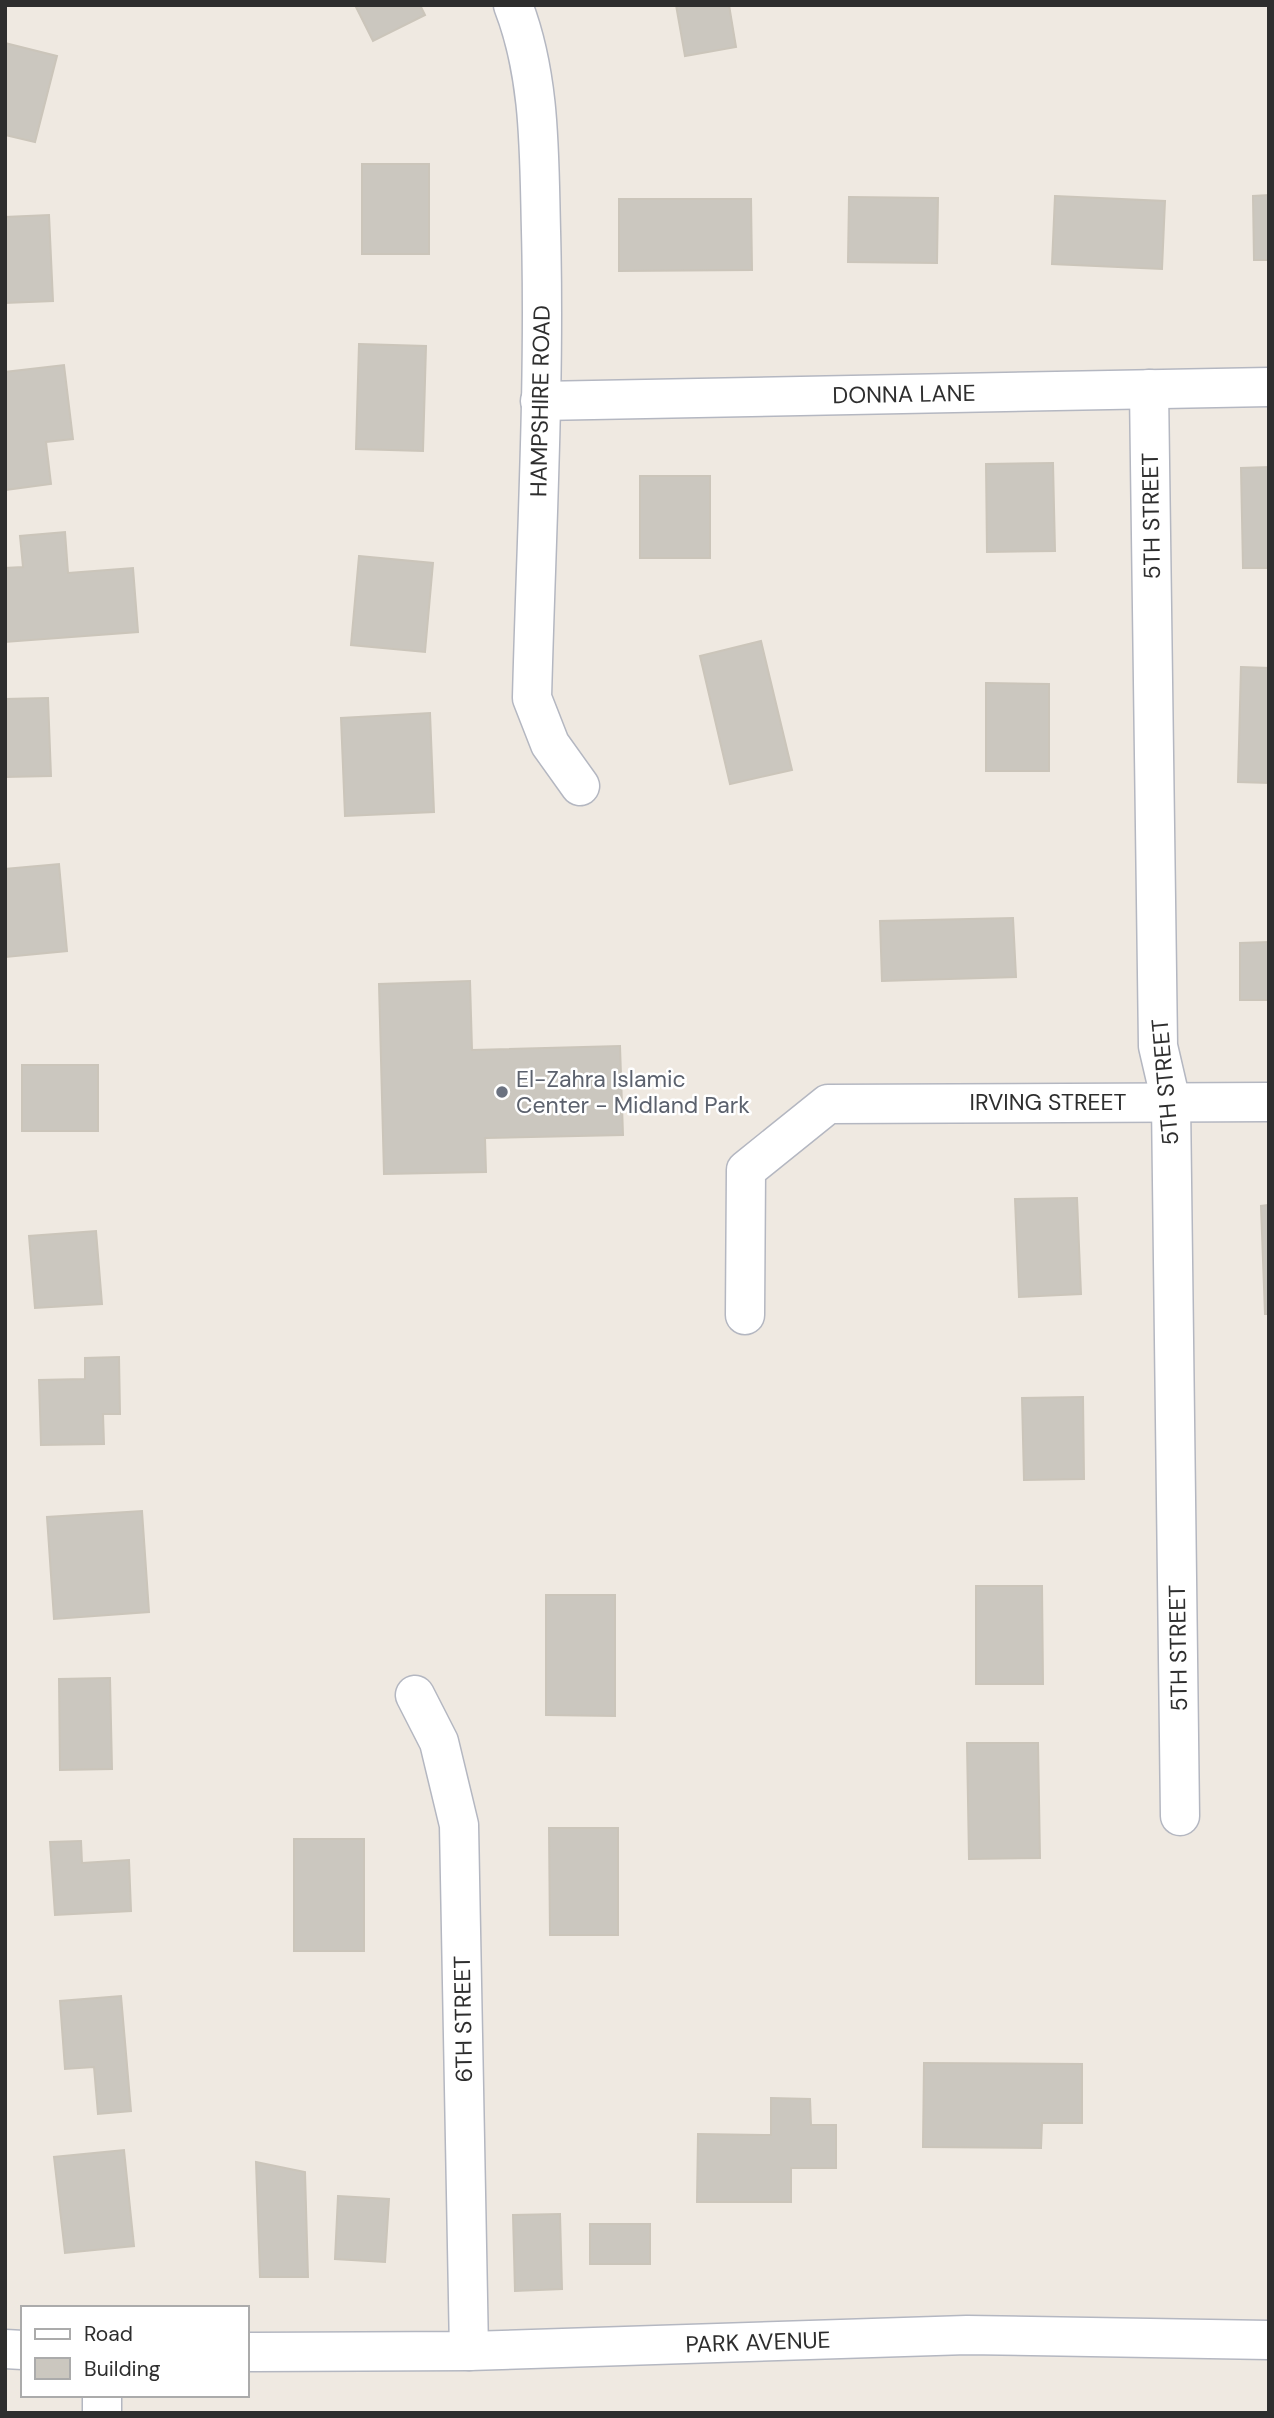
<svg xmlns="http://www.w3.org/2000/svg" width="1274" height="2418" viewBox="0 0 1274 2418" font-family="'DM Sans',sans-serif">
<style>
.building{fill:#cbc7bf;stroke:#cbc5ba;stroke-width:2}
.lines{fill:none;stroke-linecap:round;stroke-linejoin:round}
.minor-casing{stroke:#b4b7c1;stroke-width:41}
.minor{stroke:#fff;stroke-width:38}
.worship-dot{fill:#6b7280;stroke:#fff;stroke-width:2.5}
.labels{text-anchor:middle;dominant-baseline:central;stroke-width:5;stroke-linejoin:round;paint-order:stroke}
.street-label{font-size:23px;fill:#2e2e2e;stroke:#fff}
.worship-label{font-size:23px;fill:#5b616d;stroke:#fff;text-anchor:start}
</style>
<rect width="100%" height="100%" fill="#efe9e1"/>
<!-- building -->
<g class="building">
<path d="M355,5H420L425,15L373,41Z"/>
<path d="M676,5H729L736,47L685,56Z"/>
<path d="M5,43L57,56L35,142L5,135Z"/>
<rect x="362" y="164" width="67" height="90"/>
<path d="M1269,195V260H1254L1253,196Z"/>
<path d="M1055,196L1165,201L1162,269L1052,264Z"/>
<path d="M849,197L938,198L937,263L848,262Z"/>
<path d="M619,199H751L752,270L619,271Z"/>
<path d="M49,215L53,301L5,303V217Z"/>
<path d="M359,344L426,346L423,451L356,449Z"/>
<path d="M64,365L73,439L46,442L51,484L5,490V372Z"/>
<path d="M1053,463L1055,551L987,552L986,464Z"/>
<path d="M1269,467V568H1243L1241,468Z"/>
<rect x="640" y="476" width="70" height="82"/>
<path d="M65,532L68,573L133,568L138,632L5,642V568L23,567L20,536Z"/>
<path d="M359,556L433,563L425,652L351,645Z"/>
<path d="M761,641L792,770L730,784L700,656Z"/>
<path d="M1241,667L1269,668V783L1238,782Z"/>
<path d="M986,683L1049,684V771H986Z"/>
<path d="M48,698L51,776L5,777V699Z"/>
<path d="M430,713L434,812L345,816L341,718Z"/>
<path d="M59,864L67,951L6,957L5,869Z"/>
<path d="M1013,918L1016,977L882,981L880,921Z"/>
<path d="M1269,942V1000H1240V943Z"/>
<path d="M470,981L472,1050L620,1046L623,1135L485,1138L486,1172L384,1174L379,984Z"/>
<rect x="22" y="1065" width="76" height="66"/>
<path d="M1077,1198L1081,1294L1019,1297L1015,1199Z"/>
<path d="M1269,1205V1314H1265L1261,1206Z"/>
<path d="M96,1231L102,1304L35,1308L29,1236Z"/>
<path d="M119,1357L120,1414H103L104,1444L41,1445L39,1380L85,1379V1358Z"/>
<path d="M1083,1397L1084,1479L1024,1480L1022,1398Z"/>
<path d="M142,1511L149,1612L54,1619L47,1517Z"/>
<path d="M976,1586H1042L1043,1684H976Z"/>
<path d="M546,1595H615V1716L546,1715Z"/>
<path d="M110,1678L112,1769L60,1770L59,1679Z"/>
<path d="M967,1743H1038L1040,1858L969,1859Z"/>
<path d="M549,1828H618V1935H550Z"/>
<rect x="294" y="1839" width="70" height="112"/>
<path d="M81,1841L82,1863L129,1860L131,1911L55,1915L50,1842Z"/>
<path d="M121,1996L131,2111L98,2114L94,2067L65,2069L60,2001Z"/>
<path d="M924,2063L1082,2064V2123H1042L1041,2148L923,2147Z"/>
<path d="M771,2098L810,2099L811,2125H836V2168H791V2202H697L698,2134L771,2135Z"/>
<path d="M124,2150L134,2246L65,2253L54,2157Z"/>
<path d="M256,2162L305,2172L308,2277H260Z"/>
<path d="M338,2196L389,2199L385,2262L335,2259Z"/>
<path d="M560,2214L562,2289L515,2291L513,2215Z"/>
<rect x="590" y="2224" width="60" height="40"/>
</g>
<g class="lines">
<!-- minor casing -->
<g class="minor-casing">
<g id="minor">
<path d="M513,5C541,77 539,155 541,231C545,386 536,542 532,698L550,744L580,786"/>
<path d="M1149,389L1158,1046L1171,1102L1180,1816"/>
<path d="M540,401L1269,387"/>
<path d="M745,1315L746,1170L828,1104L1269,1102"/>
<path d="M415,1695L439,1742L459,1825L469,2351"/>
<path d="M5,2349L23,2350"/>
<path d="M247,2352L469,2351L967,2335L1269,2340"/>
<path d="M102,2395V2413"/>
</g>
</g>
<!-- minor -->
<use href="#minor" class="minor"/>
</g>
<!-- markers -->
<circle class="worship-dot" cx="502" cy="1092" r="7"/>
<g class="labels">
<!-- street labels -->
<g class="street-label">
<text transform="translate(904 394) rotate(-1)">DONNA LANE</text>
<text transform="translate(540 401) rotate(-89)">HAMPSHIRE ROAD</text>
<text transform="translate(1151 516) rotate(-91)">5TH STREET</text>
<text transform="translate(1165 1082) rotate(-95)">5TH STREET</text>
<text x="1048" y="1102">IRVING STREET</text>
<text transform="translate(1178 1648) rotate(-91)">5TH STREET</text>
<text transform="translate(463 2019) rotate(-91)">6TH STREET</text>
<text transform="translate(758 2342) rotate(-2)">PARK AVENUE</text>
</g>
<!-- worship labels -->
<g class="worship-label">
<text x="516" y="1079">El-Zahra Islamic<tspan x="516" dy="26">Center - Midland Park</tspan></text>
</g>
</g>
<!-- border -->
<rect width="1274" height="2418" fill="none" stroke="#2e2e2e" stroke-width="14"/>
<!-- legend -->
<rect x="21" y="2306" width="228" height="91" fill="#ffffff" stroke="#ababab" stroke-width="2"/>
<rect x="35" y="2329" width="35" height="10" fill="#ffffff" stroke="#ababab" stroke-width="2"/>
<text x="84" y="2341" font-size="21" fill="#2e2e2e">Road</text>
<rect x="35" y="2358" width="35" height="21" fill="#cbc7bf" stroke="#ababab" stroke-width="2"/>
<text x="84" y="2376" font-size="21" fill="#2e2e2e">Building</text>
</svg>
